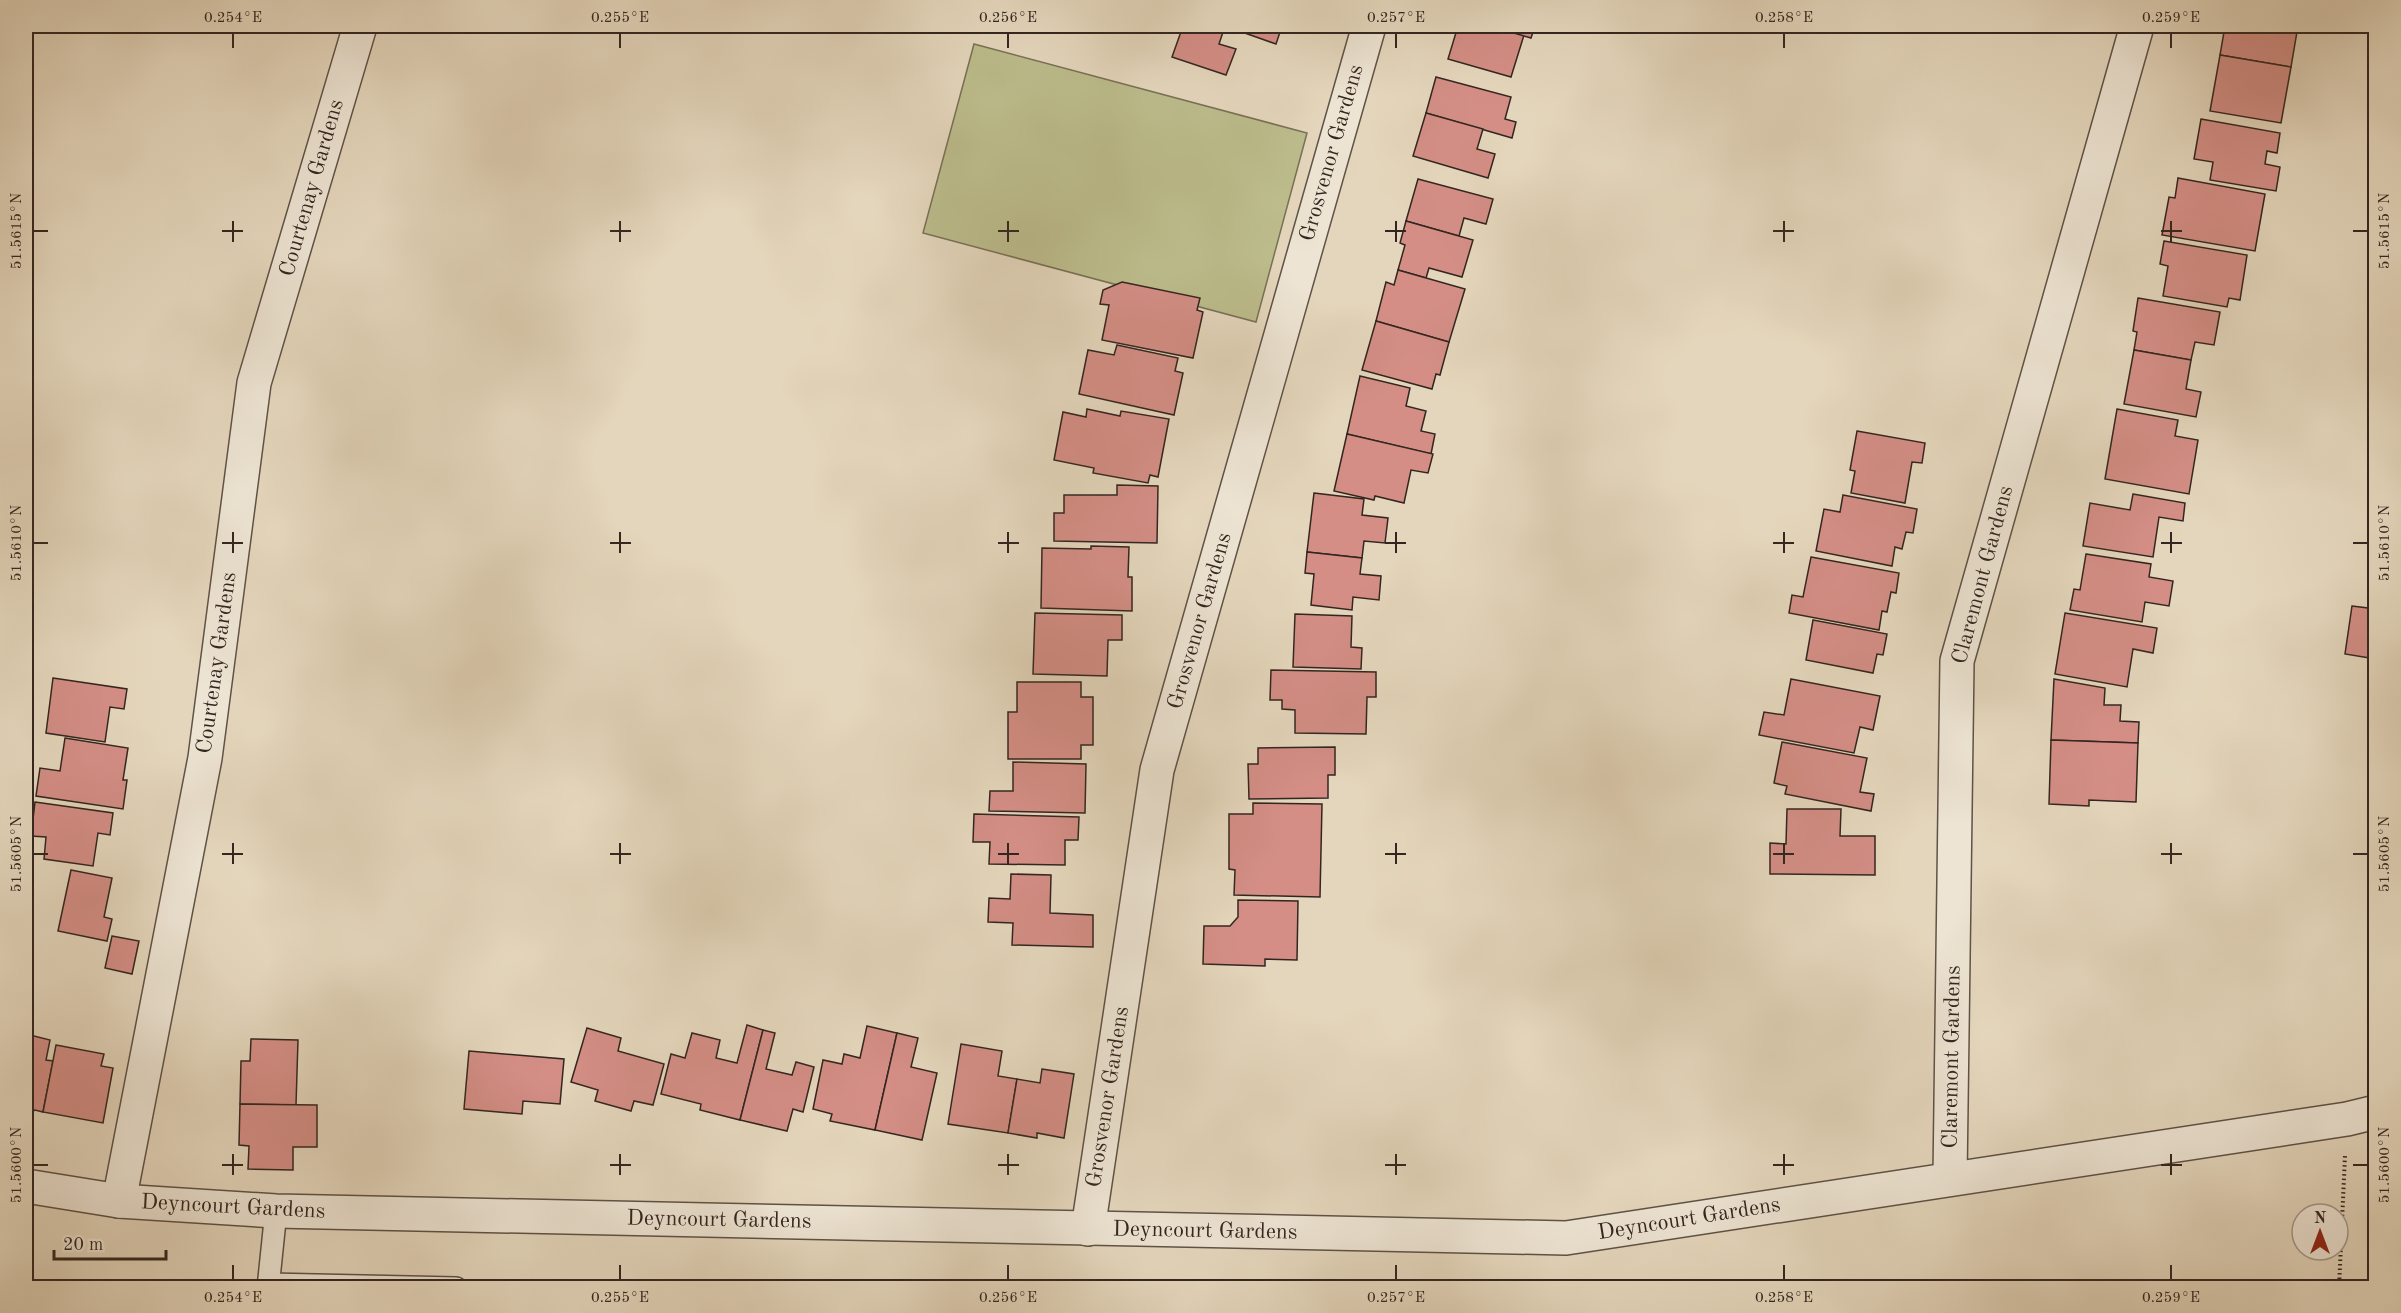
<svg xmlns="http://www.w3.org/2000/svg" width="2401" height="1313" viewBox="0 0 2401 1313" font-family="'Old Standard TT',serif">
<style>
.green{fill:#bcbc8c;stroke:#787156;stroke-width:1.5}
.building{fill:#d48e86;stroke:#332620;stroke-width:1.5}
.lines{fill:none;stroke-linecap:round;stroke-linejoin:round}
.lane-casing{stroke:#5f5247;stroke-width:24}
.street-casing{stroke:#5f5247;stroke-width:36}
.path{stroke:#332620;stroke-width:4;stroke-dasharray:1.5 3;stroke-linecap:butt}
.lane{stroke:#ede4d3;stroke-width:21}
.street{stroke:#ede4d3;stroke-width:33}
.ticks{fill:none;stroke:#332620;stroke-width:2}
.labels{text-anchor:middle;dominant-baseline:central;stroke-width:6;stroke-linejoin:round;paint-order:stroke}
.street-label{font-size:22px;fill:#332620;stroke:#ede4d3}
.neatline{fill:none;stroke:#332620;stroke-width:2}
.ticks-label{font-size:15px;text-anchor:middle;fill:#332620}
</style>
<rect width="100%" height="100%" fill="#e4d6bc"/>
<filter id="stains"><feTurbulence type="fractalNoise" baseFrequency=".00333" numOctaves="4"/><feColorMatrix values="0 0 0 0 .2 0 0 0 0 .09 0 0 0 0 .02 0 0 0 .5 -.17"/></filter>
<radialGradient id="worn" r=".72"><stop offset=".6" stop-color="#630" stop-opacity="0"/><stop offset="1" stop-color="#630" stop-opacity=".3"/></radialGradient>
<!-- green -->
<path class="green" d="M974,44L1307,133L1256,322L923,233Z"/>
<!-- building -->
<g class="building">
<path d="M1183,26H1282L1276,44L1225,26L1219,44L1236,49L1226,75L1172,57Z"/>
<path d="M1458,26H1489L1524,35L1511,77L1448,59Z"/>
<path d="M1489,26H1535L1531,38Z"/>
<path d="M2225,26H2298L2291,67L2220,55Z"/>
<path d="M2220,55L2291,67L2281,123L2210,111Z"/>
<path d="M1436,77L1511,97L1505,119L1516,122L1512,138L1426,113Z"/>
<path d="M1426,113L1483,129L1477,149L1495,154L1488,178L1413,156Z"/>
<path d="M2201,119L2280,133L2277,153L2267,151L2265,164L2280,167L2276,191L2210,180L2213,162L2194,159Z"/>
<path d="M2178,178L2265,194L2255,251L2162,235L2169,197L2175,198Z"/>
<path d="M1418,179L1493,199L1486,224L1464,218L1459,236L1406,221Z"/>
<path d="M1406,221L1473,240L1462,277L1429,268L1426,278L1398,270L1405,245L1400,243Z"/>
<path d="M2164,241L2247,255L2240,300L2229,298L2227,307L2163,296L2168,266L2160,264Z"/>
<path d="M1398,270L1465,289L1449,342L1376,321L1386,282L1394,285Z"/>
<path d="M1122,282L1200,298L1197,310L1203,312L1193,358L1102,340L1109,305L1100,304L1103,290Z"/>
<path d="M2138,298L2220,312L2214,345L2195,342L2191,360L2134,350L2137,332L2133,331Z"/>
<path d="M1376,321L1449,342L1440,375L1436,374L1432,389L1362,370Z"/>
<path d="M1117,345L1178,358L1175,371L1183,373L1174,415L1079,394L1088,350L1114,355Z"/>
<path d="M2134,350L2191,360L2186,389L2201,392L2196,417L2124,404Z"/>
<path d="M1360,376L1410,388L1406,406L1426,411L1421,431L1435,434L1431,454L1347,434Z"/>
<path d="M1087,409L1120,416L1121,411L1169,419L1158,477L1150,475L1148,483L1093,473L1094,468L1054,460L1063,412L1086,417Z"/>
<path d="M2117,409L2178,420L2175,436L2198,440L2189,494L2105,479Z"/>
<path d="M1857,431L1925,443L1922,463L1912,462L1905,503L1851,493L1855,471L1850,470Z"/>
<path d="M1347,434L1433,454L1428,473L1411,470L1404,503L1375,496L1374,500L1334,491Z"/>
<path d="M1117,485L1158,486L1157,543L1054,541V513H1064V495H1117Z"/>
<path d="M1314,493L1364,499L1362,515L1388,518L1385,543L1364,541L1362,558L1307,552Z"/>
<path d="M2133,494L2185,503L2183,521L2159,517L2153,557L2083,546L2090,503L2130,510Z"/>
<path d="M1843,495L1917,509L1913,533L1906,532L1902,549L1895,547L1892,566L1816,551L1824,509L1840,512Z"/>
<path d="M1091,546L1129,547L1128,577H1132V611L1041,608L1042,548L1091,549Z"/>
<path d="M1307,552L1362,558L1360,574L1381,576L1379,600L1353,597L1352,610L1311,605L1314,574L1305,573Z"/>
<path d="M2086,554L2151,564L2149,577L2173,581L2169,606L2145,602L2142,622L2070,610L2074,589L2080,590Z"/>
<path d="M1811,557L1899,573L1896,593L1891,592L1887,612L1882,611L1879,630L1789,613L1792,595L1803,597Z"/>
<path d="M2352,606L2376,609V659L2345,654Z"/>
<path d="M1035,613L1122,615V640H1108L1107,676L1033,674Z"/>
<path d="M2065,613L2157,628L2153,653L2133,649L2127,687L2055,674Z"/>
<path d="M1295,614L1352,616L1351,647L1362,648L1361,669L1293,667Z"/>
<path d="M1813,620L1887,634L1883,655L1877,654L1873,673L1806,660Z"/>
<path d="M1271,670L1376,672V697H1367L1366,734L1295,733V710L1282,709V700H1270Z"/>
<path d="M53,678L127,689L124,709L110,707L105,742L46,733Z"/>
<path d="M1791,679L1880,696L1873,730L1860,727L1854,753L1759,735L1764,712L1784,715Z"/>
<path d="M2054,679L2105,688L2104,705H2121L2120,721L2139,722L2138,743L2051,740Z"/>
<path d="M1017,682H1081V697H1093V745H1081V759H1008V712H1017Z"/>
<path d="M65,738L128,748L123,780H127L123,809L36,796L40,768L60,771Z"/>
<path d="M2051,740L2138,743L2136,802L2089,800V806L2049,804Z"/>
<path d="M1782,742L1867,758L1860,792L1874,794L1871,811L1785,794L1787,786L1774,783Z"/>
<path d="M1335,747V775H1328V798L1249,799L1248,764H1258V748Z"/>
<path d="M1013,762L1086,764L1085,813L989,811L990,791H1013Z"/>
<path d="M35,802L113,813L110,835L98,833L93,866L44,859L46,837L31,836Z"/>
<path d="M1253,803L1322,804L1320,897L1234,895L1235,870L1229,869V814H1253Z"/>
<path d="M1787,809H1841L1840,836H1875V875L1770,874V843L1786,844Z"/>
<path d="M974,814L1079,817L1078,840H1065V865L989,864L990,842H973Z"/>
<path d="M71,870L112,878L104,917L112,919L107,941L58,931Z"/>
<path d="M1011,874L1051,875L1050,913L1093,915V947L1012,945L1013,923L988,922L989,898L1010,899Z"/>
<path d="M1238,900L1298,901L1297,960L1265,959V966L1203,964L1204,926H1230L1238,917Z"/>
<path d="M112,936L139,941L132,974L105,968Z"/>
<path d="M747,1025L763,1030L740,1120L700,1110L701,1104L661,1094L671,1054L685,1058L692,1033L720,1040L716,1058L737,1063Z"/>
<path d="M867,1026L897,1033L875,1130L830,1121L832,1114L813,1109L823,1060L842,1064L844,1054L860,1058Z"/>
<path d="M587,1028L621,1038L618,1051L664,1064L653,1105L634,1101L631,1111L595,1101L598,1090L571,1082Z"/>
<path d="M763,1030L775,1033L766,1069L792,1075L796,1062L814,1067L803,1112L793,1109L787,1131L740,1120Z"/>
<path d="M897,1033L918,1038L911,1067L937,1073L922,1140L875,1130Z"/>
<path d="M26,1034L50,1040L46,1060L53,1061L43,1112L35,1110L26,1115Z"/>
<path d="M251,1039L298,1040L296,1105L240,1104L241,1061H250Z"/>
<path d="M961,1044L1002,1051L998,1076L1017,1079L1008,1133L948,1124Z"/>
<path d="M56,1045L104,1054L101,1066L113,1068L103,1123L43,1112Z"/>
<path d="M469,1051L564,1059L560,1104L523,1101L522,1114L464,1109Z"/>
<path d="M1042,1069L1074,1074L1064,1138L1037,1133V1138L1008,1133L1017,1079L1040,1083Z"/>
<path d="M240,1104L317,1105V1147H293V1170L248,1169L249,1146L239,1145Z"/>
</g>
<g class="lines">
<!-- lane casing -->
<g class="lane-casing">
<g id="lane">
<path d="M269,1284L456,1288"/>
<path d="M268,1288L276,1211"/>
</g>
</g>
<!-- street casing -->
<g class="street-casing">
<g id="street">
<path d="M1950,1178L1957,661L2137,26"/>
<path d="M26,1186L119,1201L276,1211L1566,1238L2347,1119L2376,1112"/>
<path d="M119,1201L205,758L254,383L360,26"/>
<path d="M1088,1229L1157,770L1369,26"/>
</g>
</g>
<!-- path -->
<path class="path" d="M2339,1288L2345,1156"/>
<!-- lane -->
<use href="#lane" class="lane"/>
<!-- street -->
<use href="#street" class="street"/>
</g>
<!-- ticks -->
<path class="ticks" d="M233,33V48M620,33V48M1008,33V48M1396,33V48M1784,33V48M2171,33V48M233,221V242M620,221V242M1008,221V242M1396,221V242M1784,221V242M2171,221V242M33,231H48M222,231H243M610,231H631M998,231H1019M1385,231H1406M1773,231H1794M2161,231H2182M2353,231H2368M233,532V553M620,532V553M1008,532V553M1396,532V553M1784,532V553M2171,532V553M33,543H48M222,543H243M610,543H631M998,543H1019M1385,543H1406M1773,543H1794M2161,543H2182M2353,543H2368M233,843V864M620,843V864M1008,843V864M1396,843V864M1784,843V864M2171,843V864M33,854H48M222,854H243M610,854H631M998,854H1019M1385,854H1406M1773,854H1794M2161,854H2182M2353,854H2368M233,1154V1175M620,1154V1175M1008,1154V1175M1396,1154V1175M1784,1154V1175M2171,1154V1175M33,1165H48M222,1165H243M610,1165H631M998,1165H1019M1385,1165H1406M1773,1165H1794M2161,1165H2182M2353,1165H2368M233,1265V1280M620,1265V1280M1008,1265V1280M1396,1265V1280M1784,1265V1280M2171,1265V1280"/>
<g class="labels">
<!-- street labels -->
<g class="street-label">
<text transform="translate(1332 153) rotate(-74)">Grosvenor Gardens</text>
<text transform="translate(312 188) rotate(-74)">Courtenay Gardens</text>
<text transform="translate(1983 575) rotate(-75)">Claremont Gardens</text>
<text transform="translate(1200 621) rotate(-74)">Grosvenor Gardens</text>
<text transform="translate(217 663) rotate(-82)">Courtenay Gardens</text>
<text transform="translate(1952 1057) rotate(-89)">Claremont Gardens</text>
<text transform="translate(1108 1097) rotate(-81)">Grosvenor Gardens</text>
<text transform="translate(233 1207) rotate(3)">Deyncourt Gardens</text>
<text transform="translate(1689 1219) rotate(-9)">Deyncourt Gardens</text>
<text transform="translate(719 1220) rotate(1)">Deyncourt Gardens</text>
<text transform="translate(1205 1231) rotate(1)">Deyncourt Gardens</text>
</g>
</g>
<!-- margin -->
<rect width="2401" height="1313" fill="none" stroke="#e4d6bc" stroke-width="66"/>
<!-- north arrow -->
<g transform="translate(2320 1232)"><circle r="28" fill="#ede4d3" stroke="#a3988b" stroke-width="1.5"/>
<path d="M0-4.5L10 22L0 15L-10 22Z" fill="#8f2418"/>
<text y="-9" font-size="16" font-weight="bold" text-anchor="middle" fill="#332620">N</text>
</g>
<!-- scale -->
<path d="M54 1250v9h112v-9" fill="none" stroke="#332620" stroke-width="3"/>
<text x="63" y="1250" font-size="18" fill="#332620" stroke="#ede4d3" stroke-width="4.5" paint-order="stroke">20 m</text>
<rect x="33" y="33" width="2335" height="1247" class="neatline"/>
<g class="ticks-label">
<text x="233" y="22">0.254°E</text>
<text x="620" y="22">0.255°E</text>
<text x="1008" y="22">0.256°E</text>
<text x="1396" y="22">0.257°E</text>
<text x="1784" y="22">0.258°E</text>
<text x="2171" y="22">0.259°E</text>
<text transform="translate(16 231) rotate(-90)" y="5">51.5615°N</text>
<text transform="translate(2384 231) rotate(-90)" y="5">51.5615°N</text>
<text transform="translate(16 543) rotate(-90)" y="5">51.5610°N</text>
<text transform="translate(2384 543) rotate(-90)" y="5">51.5610°N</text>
<text transform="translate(16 854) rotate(-90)" y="5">51.5605°N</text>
<text transform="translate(2384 854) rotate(-90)" y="5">51.5605°N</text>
<text transform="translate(16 1165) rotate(-90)" y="5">51.5600°N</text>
<text transform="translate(2384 1165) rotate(-90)" y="5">51.5600°N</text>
<text x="233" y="1302">0.254°E</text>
<text x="620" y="1302">0.255°E</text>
<text x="1008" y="1302">0.256°E</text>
<text x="1396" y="1302">0.257°E</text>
<text x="1784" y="1302">0.258°E</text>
<text x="2171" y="1302">0.259°E</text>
</g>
<rect width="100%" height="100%" filter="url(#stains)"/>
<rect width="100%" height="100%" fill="url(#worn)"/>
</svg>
